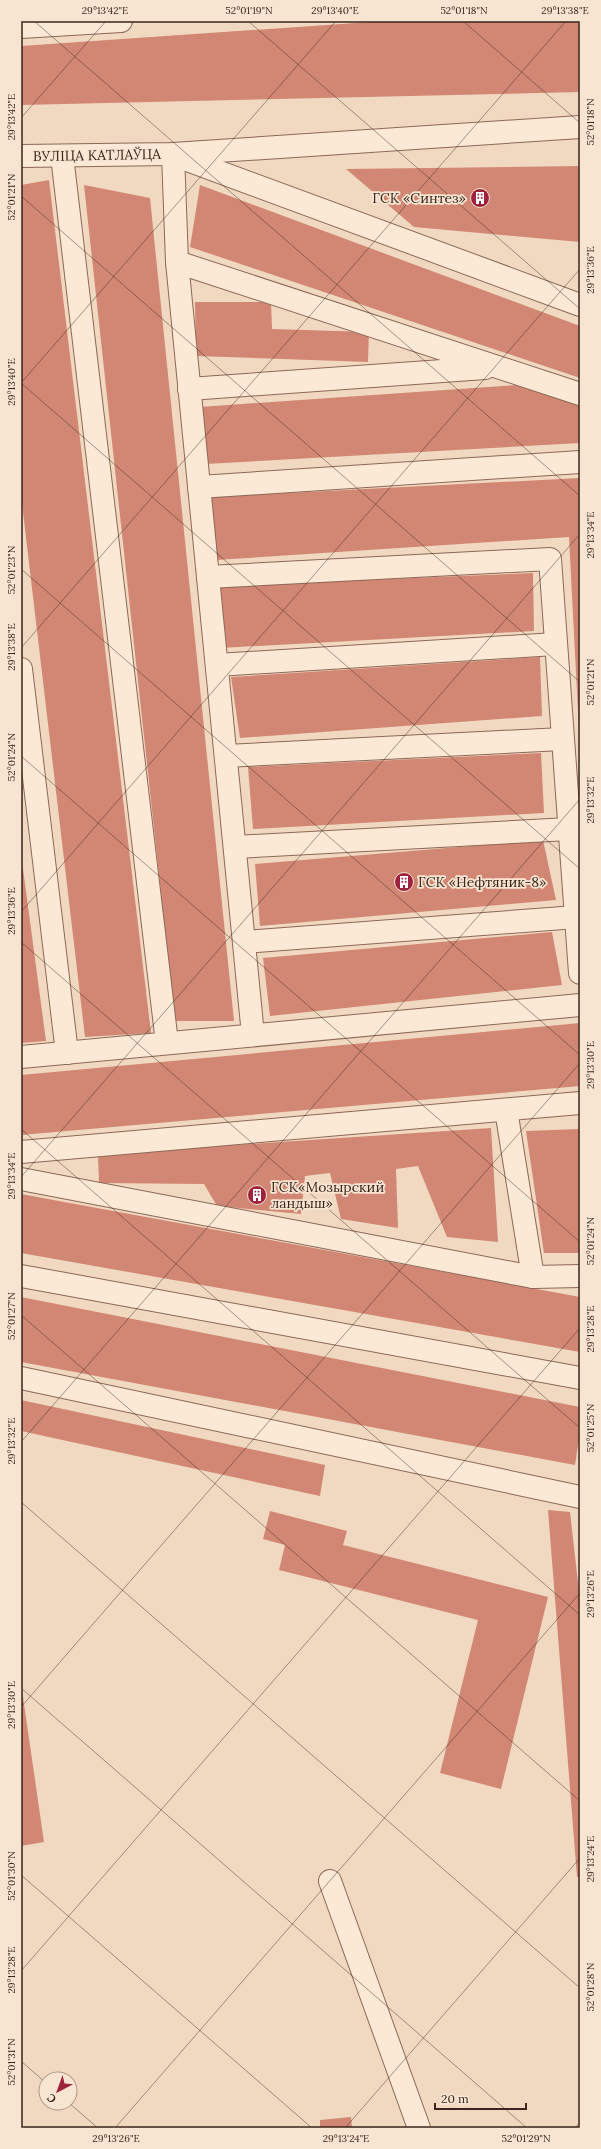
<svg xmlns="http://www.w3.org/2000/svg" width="601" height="2149" viewBox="0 0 601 2149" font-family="Lora,serif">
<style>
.building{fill:#d28774}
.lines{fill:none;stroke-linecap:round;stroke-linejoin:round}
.minor-casing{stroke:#8c6857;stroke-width:24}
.minor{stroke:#fbe8d5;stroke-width:22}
.ticks{fill:none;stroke:#3a251c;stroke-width:1;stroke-opacity:0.45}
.labels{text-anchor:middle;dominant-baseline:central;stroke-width:3.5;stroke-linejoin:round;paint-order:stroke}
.street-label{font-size:14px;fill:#3a251c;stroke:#f8e5d1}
.poi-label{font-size:14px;fill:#3a251c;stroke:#f8e5d1;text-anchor:start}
.neatline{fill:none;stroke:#3a251c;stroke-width:1.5}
.ticks-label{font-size:10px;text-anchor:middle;fill:#3a251c}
</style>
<rect width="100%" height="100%" fill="#f1d9c1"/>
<!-- building -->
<g class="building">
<path d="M385,21H580V92L21,105V46Z"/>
<path d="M580,166V242L414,227L346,169Z"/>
<path d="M49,180L151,1033L85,1037L21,495V185Z"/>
<path d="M84,185L150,198L234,1021H175Z"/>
<path d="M200,185L580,326V378L190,247Z"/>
<path d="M195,302H271L272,329L369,332L368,362L196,356Z"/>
<path d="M517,385L580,406V443L205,464L200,407Z"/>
<path d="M580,478V751L569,537L216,560L212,497Z"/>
<path d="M533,573L534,631L221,648L218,586Z"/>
<path d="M540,657L542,716L240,738L231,677Z"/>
<path d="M541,753L544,813L253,829L248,767Z"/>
<path d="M543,840L556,900L260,926L255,864Z"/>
<path d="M21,854L46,1041L21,1043Z"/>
<path d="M552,932L562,985L270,1016L263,958Z"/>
<path d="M580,1023V1086L21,1135V1075Z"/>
<path d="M491,1128L498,1242L447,1237L418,1166L396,1169L398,1228L341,1219L330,1173L305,1176L301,1214L217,1206L204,1184L99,1183L98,1154Z"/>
<path d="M580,1129V1253H544L526,1131Z"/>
<path d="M21,1194L580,1297V1352L21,1253Z"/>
<path d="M21,1297L580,1407V1432L575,1465L21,1362Z"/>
<path d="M21,1400L325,1465L320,1496L21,1431Z"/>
<path d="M548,1510L570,1512L580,1600V1877H577Z"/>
<path d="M270,1511L347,1531L343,1545L548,1597L501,1789L440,1773L478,1620L279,1570L285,1545L263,1539Z"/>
<path d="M22,1690L44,1842L21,1846V1691Z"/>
<path d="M351,2117L352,2128H320V2120Z"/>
</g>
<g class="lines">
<!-- minor casing -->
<g class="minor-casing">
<g id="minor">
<path d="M21,27L121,21"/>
<path d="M173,154L177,262L253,1035"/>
<path d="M21,156L173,154L580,127"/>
<path d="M62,156L167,1043"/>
<path d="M179,157L580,305"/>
<path d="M177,262L580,394"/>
<path d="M189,389L485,368"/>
<path d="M199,487L580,462"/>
<path d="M208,577L550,559L580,973"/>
<path d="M217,665L555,644"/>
<path d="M21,669L67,1053"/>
<path d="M226,756L562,739"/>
<path d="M235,847L569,829"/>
<path d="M244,942L576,917"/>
<path d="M21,1057L580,1005"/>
<path d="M506,1110L533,1277"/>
<path d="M21,1152L580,1103"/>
<path d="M21,1179L533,1277L580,1276"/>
<path d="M21,1276L580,1378"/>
<path d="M21,1378L580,1497"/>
<path d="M330,1881L419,2128"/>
</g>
</g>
<!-- minor -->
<use href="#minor" class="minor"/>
</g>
<!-- ticks -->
<path class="ticks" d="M34,21L580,496M248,21L580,309M463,21L580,123M21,118L106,21M21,196L580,682M21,383L336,21M21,383L580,869M21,569L580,1055M21,648L566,21M21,756L580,1242M21,912L580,269M21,942L580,1428M21,1129L580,1615M21,1177L580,534M21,1315L580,1801M21,1442L580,799M21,1502L580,1988M21,1688L527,2128M21,1707L580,1063M21,1875L312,2128M21,1971L580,1328M21,2061L46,2083M69,2103L98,2128M115,2128L580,1593M345,2128L580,1858M575,2128L580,2122"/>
<!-- icons -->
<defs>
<g id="building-disc" transform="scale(1)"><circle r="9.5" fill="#9f223d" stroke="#f8e5d1"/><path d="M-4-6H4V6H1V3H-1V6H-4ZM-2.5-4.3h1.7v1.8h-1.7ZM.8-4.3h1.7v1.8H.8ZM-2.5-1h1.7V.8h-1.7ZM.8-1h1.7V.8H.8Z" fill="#fff"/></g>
</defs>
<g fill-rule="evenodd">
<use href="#building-disc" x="480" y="198"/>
<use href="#building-disc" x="404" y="882"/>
<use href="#building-disc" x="257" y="1195"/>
</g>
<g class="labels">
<!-- street labels -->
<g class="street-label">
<text transform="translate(97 155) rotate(-1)">ВУЛІЦА КАТЛАЎЦА</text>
</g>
<!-- poi labels -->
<g class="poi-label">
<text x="466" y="198" text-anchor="end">ГСК «Синтез»</text>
<text x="418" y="882">ГСК «Нефтяник-8»</text>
<text x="271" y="1187">ГСК«Мозырский<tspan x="271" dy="16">ландыш»</tspan></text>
</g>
</g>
<!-- border -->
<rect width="601" height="2149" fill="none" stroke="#f8e5d1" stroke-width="44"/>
<!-- north arrow -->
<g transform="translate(58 2091) rotate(221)"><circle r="19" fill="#f8e5d1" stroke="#ac9889"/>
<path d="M0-3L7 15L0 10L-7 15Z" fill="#9f223d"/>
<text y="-6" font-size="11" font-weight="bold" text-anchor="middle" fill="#3a251c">С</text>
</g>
<!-- scale -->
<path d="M435 2103v6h91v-6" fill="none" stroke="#3a251c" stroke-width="2"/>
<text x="441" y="2103" font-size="12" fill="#3a251c" stroke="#f8e5d1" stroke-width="3" paint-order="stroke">20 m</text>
<rect x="22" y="22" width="557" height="2105" class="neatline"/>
<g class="ticks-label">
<text x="105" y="14">29°13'42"E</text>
<text x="249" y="14">52°01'19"N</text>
<text x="335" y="14">29°13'40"E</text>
<text x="464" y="14">52°01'18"N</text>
<text x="565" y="14">29°13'38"E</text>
<text transform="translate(11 117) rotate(-90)" y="4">29°13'42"E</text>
<text transform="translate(590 122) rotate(-90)" y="4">52°01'18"N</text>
<text transform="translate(11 197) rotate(-90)" y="4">52°01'21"N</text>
<text transform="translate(590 270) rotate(-90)" y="4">29°13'36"E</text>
<text transform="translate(11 382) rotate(-90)" y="4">29°13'40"E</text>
<text transform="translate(590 535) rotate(-90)" y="4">29°13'34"E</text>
<text transform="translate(11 570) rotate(-90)" y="4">52°01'23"N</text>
<text transform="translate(11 647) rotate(-90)" y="4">29°13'38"E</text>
<text transform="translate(590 682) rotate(-90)" y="4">52°01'21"N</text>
<text transform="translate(11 757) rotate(-90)" y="4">52°01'24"N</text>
<text transform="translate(590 800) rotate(-90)" y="4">29°13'32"E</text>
<text transform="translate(11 911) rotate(-90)" y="4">29°13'36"E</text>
<text transform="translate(590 1065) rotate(-90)" y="4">29°13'30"E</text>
<text transform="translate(11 1176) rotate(-90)" y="4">29°13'34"E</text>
<text transform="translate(590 1241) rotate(-90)" y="4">52°01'24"N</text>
<text transform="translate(11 1316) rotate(-90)" y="4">52°01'27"N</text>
<text transform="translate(590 1329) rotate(-90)" y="4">29°13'28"E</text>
<text transform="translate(590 1428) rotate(-90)" y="4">52°01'25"N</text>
<text transform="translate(11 1441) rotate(-90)" y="4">29°13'32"E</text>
<text transform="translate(590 1594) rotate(-90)" y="4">29°13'26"E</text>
<text transform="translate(11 1705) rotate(-90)" y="4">29°13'30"E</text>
<text transform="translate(590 1859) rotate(-90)" y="4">29°13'24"E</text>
<text transform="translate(11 1876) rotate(-90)" y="4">52°01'30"N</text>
<text transform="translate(11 1970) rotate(-90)" y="4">29°13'28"E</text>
<text transform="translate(590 1987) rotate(-90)" y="4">52°01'28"N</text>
<text transform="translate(11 2062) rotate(-90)" y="4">52°01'31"N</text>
<text x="116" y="2142">29°13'26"E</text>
<text x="346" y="2142">29°13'24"E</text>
<text x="526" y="2142">52°01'29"N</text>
</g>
</svg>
